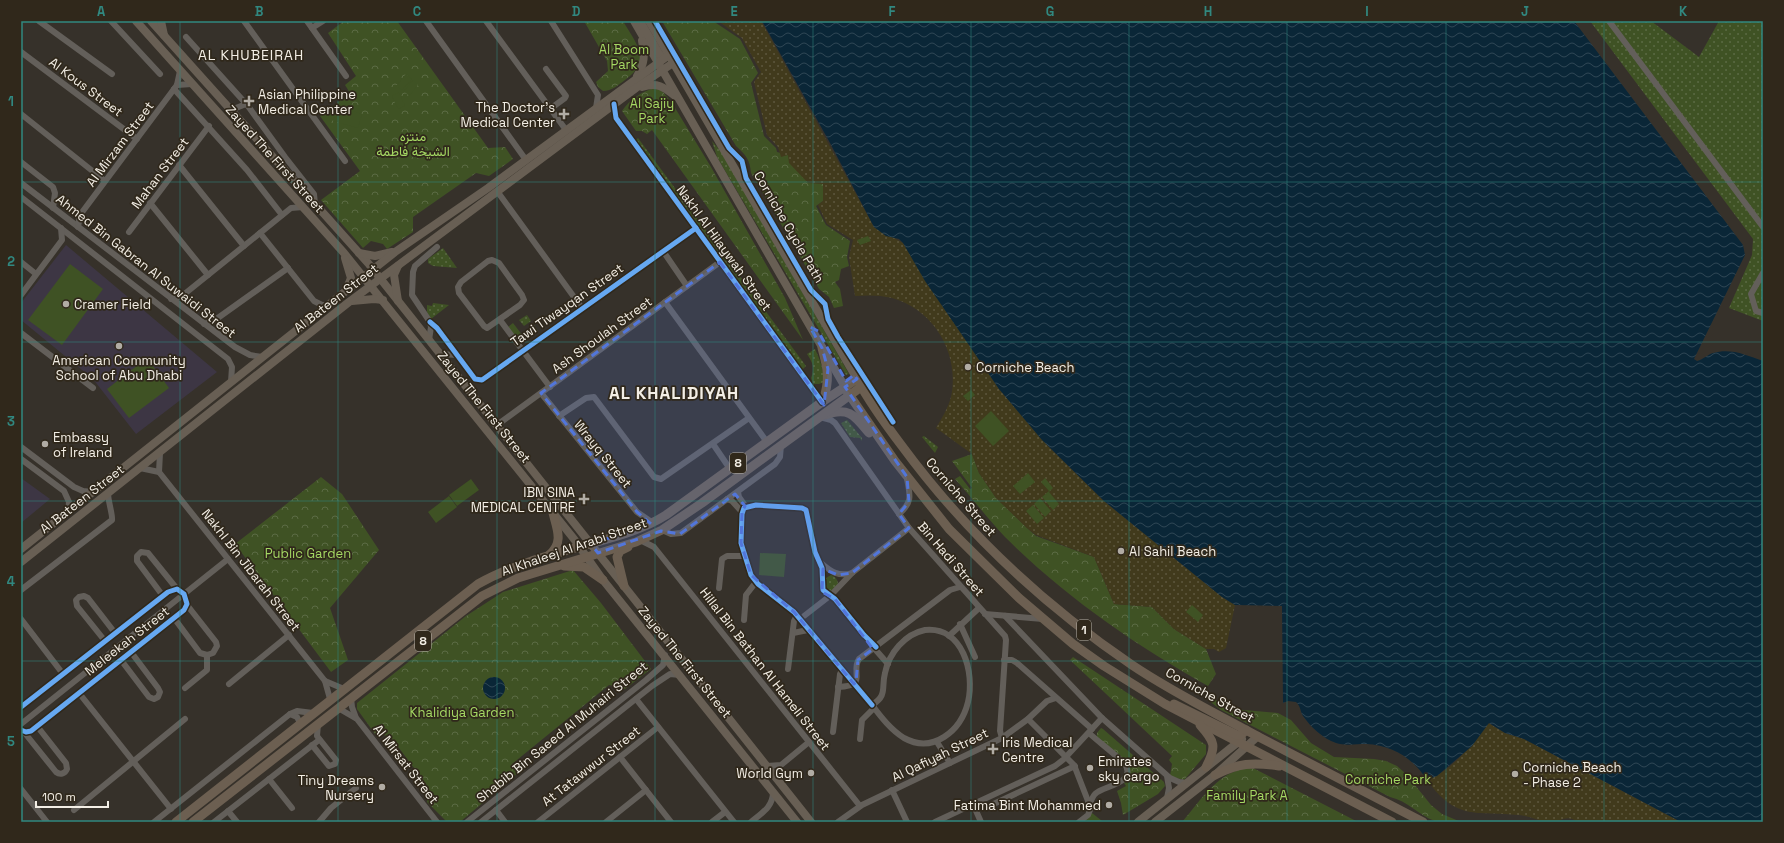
<svg xmlns="http://www.w3.org/2000/svg" width="1784" height="843" viewBox="0 0 1784 843" font-family="'Space Grotesk',Vazirmatn,sans-serif">
<style>
.education{fill:#3d3644}
.grass{fill:url(#grass-dots)}
.forest{fill:url(#forest-crowns)}
.sand{fill:url(#sand-dots)}
.pitch{fill:#3f5224}
.water{fill:url(#water-waves)}
.lines{fill:none;stroke-linecap:round;stroke-linejoin:round}
.minor{stroke:#635f5a;stroke-width:6}
.major{stroke:#685f54;stroke-width:8}
.highway{stroke:#6c5f51;stroke-width:9}
.cycleway-casing{stroke:#30281b;stroke-width:8}
.cycleway{stroke:#66a8f1;stroke-width:5}
.marked{fill:#5276db;fill-opacity:0.2;stroke:#5276db;stroke-width:3;stroke-dasharray:8 5;stroke-linejoin:round}
.grid{fill:none;stroke:#318880;stroke-width:1;stroke-opacity:0.55}
.poi-dot{fill:#b1aca4;stroke:#30281b;stroke-width:1.5}
.labels{text-anchor:middle;dominant-baseline:central;stroke-width:3.5;stroke-linejoin:round;paint-order:stroke}
.shield{fill:#30281b;stroke:#b8b3a8;stroke-width:1}
.shield-label{font-size:12px;font-weight:bold;fill:#f3eee5}
.park-label{font-size:13px;fill:#a4d863;stroke:#30281b}
.street-label{font-size:13px;fill:#f3eee5;stroke:#30281b}
.poi-label{font-size:13px;fill:#f3eee5;stroke:#30281b;text-anchor:start}
.neighbourhood-label{font-size:14px;letter-spacing:1px;fill:#f3eee5;stroke:#30281b}
.district-label{font-size:17px;font-weight:bold;letter-spacing:1px;fill:#f3eee5;stroke:#30281b}
.neatline{fill:none;stroke:#318880;stroke-width:1.5}
.grid-label{font-size:13px;text-anchor:middle;font-weight:bold;fill:#318880}
</style>
<defs>
<pattern id="grass-dots" width="8" height="8" patternUnits="userSpaceOnUse"><rect width="8" height="8" fill="#3f5224"/><path d="M2 2h.1M6 6h.1" fill="none" stroke="#5b6b44" stroke-width="1.8" stroke-linecap="round"/></pattern>
<pattern id="forest-crowns" width="20" height="18" patternUnits="userSpaceOnUse"><rect width="20" height="18" fill="#3f5224"/><path d="M2 6a3 3 0 1 1 6 0M12 15a3 3 0 1 1 6 0" fill="none" stroke="#5b6b44"/></pattern>
<pattern id="sand-dots" width="8" height="8" patternUnits="userSpaceOnUse"><rect width="8" height="8" fill="#413a1c"/><path d="M2 2h.1M6 6h.1" fill="none" stroke="#5d573d" stroke-width="1.8" stroke-linecap="round"/></pattern>
<pattern id="water-waves" width="16" height="10" patternUnits="userSpaceOnUse"><rect width="16" height="10" fill="#0a2637"/><path d="M0 5q4-4 8 0t8 0" fill="none" stroke="#2e4654"/></pattern>
</defs>
<rect width="100%" height="100%" fill="#36312a"/>
<!-- education -->
<g class="education">
<path d="M66,245L217,372L136,434L93,379L21,320V303Z"/>
<path d="M21,478L50,499L21,523Z"/>
</g>
<!-- grass -->
<g class="grass">
<path d="M1590,21H1651L1699,57L1719,21H1763V321L1729,308L1752,255L1753,239Z"/>
<path d="M638,138L806,366L801,371L635,141Z"/>
<path d="M712,141L723,154L849,374L846,375L717,157Z"/>
<path d="M443,248L457,268L433,266L428,263V259Z"/>
<path d="M433,303L449,305L431,319L427,312V305L432,306Z"/>
<path d="M527,315L531,321L524,326L519,320Z"/>
<path d="M534,325L538,331L531,337L526,331Z"/>
<path d="M815,349C820,360 824,370 824,382L819,384H813L811,378C815,368 813,363 807,354Z"/>
<path d="M847,420L862,438V441L860,438L850,437L841,423Z"/>
<path d="M924,436L938,447L935,453L922,437Z"/>
<path d="M831,575C836,577 838,580 838,585L830,592L825,588L826,578Z"/>
</g>
<!-- forest -->
<g class="forest">
<path d="M344,21H397L488,148L505,147L513,159L489,176L476,173L413,217V232L387,249L383,244L371,241L363,248L321,200L360,171L320,116L350,93L345,85L356,76L328,33Z"/>
<path d="M584,21H623C636,44 653,60 625,80C618,85 612,91 603,91L598,87L596,82L608,71L607,61Z"/>
<path d="M662,21H713L740,39L758,73L751,83L764,136L776,148L777,152L788,155L823,184V201L816,206L826,225L850,241L847,257L849,266L841,269L839,280L835,282L840,289L843,306L834,308L829,297L819,289L751,173C750,160 746,155 736,146Z"/>
<path d="M656,88L663,92L672,103L711,167L785,298L803,340L652,130L647,134L642,131H636L622,111C629,100 643,90 656,88Z"/>
<path d="M513,323L526,340L520,344L508,327Z"/>
<path d="M972,454L979,473L996,498L1027,528L1036,536L1094,557L1114,604L1152,607L1174,629L1206,649L1216,674L1208,686C1135,645 1064,596 1005,537C988,519 972,498 955,479L960,476L970,489L972,488L952,461Z"/>
<path d="M321,477L342,494L379,550L330,608L348,660L331,672L235,544Z"/>
<path d="M573,570L601,603L651,669L625,689L609,685L512,764L518,773L460,822H447L427,802L429,788L390,736L375,734L357,709V703L466,616L503,592Z"/>
<path d="M1073,657L1206,745V754L1185,779L1183,780L1170,776L1172,764L1169,760L1172,756L1070,660Z"/>
<path d="M1207,695L1233,709L1278,713L1291,720L1311,743L1334,757L1374,759L1386,761L1397,766L1406,774L1431,805L1442,814L1461,822C1453,822 1442,824 1435,821C1418,815 1408,801 1390,797L1221,710L1208,700Z"/>
<path d="M1101,728L1103,729L1164,782L1165,786L1158,794L1123,815L1121,803L1117,791L1126,786L1124,783L1129,778L1130,770L1097,737V733Z"/>
<path d="M1251,767L1358,822H1182C1197,805 1213,779 1236,771C1240,769 1246,768 1251,767Z"/>
<path d="M1092,813L1102,821L1108,822H1084Z"/>
</g>
<!-- sand -->
<g class="sand">
<path d="M718,21H761L874,227L903,243L999,389L1049,447L1104,501L1222,597L1235,605L1226,648L1219,652L1214,649H1206L1174,629L1152,607L1114,604L1094,557L1036,535L1027,528L996,498L979,473L972,454L936,428C942,418 948,408 951,397C960,355 935,310 892,298C880,295 868,295 855,296L849,257L853,240L827,224L818,205L823,201V184L808,183L789,163L788,155L781,157L778,147L767,135L754,82L761,72L742,38Z"/>
<path d="M1488,723L1505,733L1524,739L1681,822H1578C1565,813 1561,823 1549,822C1539,821 1529,816 1519,815C1476,811 1456,821 1427,780C1453,770 1472,745 1488,723Z"/>
</g>
<!-- pitch -->
<g class="pitch">
<path d="M406,74L412,79L402,90L396,86Z"/>
<path d="M413,80L418,85L409,96L404,91Z"/>
<path d="M399,92L405,106L398,109L392,96Z"/>
<path d="M338,106L362,114L358,128L333,121Z"/>
<path d="M868,236L871,241L860,245L857,240Z"/>
<path d="M70,264L103,289L62,345L28,320Z"/>
<path d="M147,358L169,388L129,418L107,389Z"/>
<path d="M971,390L975,395L968,401L963,396Z"/>
<path d="M991,411L1009,431L993,446L975,426Z"/>
<path d="M1028,473L1035,482L1020,494L1013,486Z"/>
<path d="M1045,478L1053,488L1049,492L1059,504L1053,510L1042,497L1049,491L1041,482Z"/>
<path d="M471,479L479,490L457,506L449,495Z"/>
<path d="M449,496L457,507L436,523L428,512Z"/>
<path d="M1040,498L1051,511L1045,517L1034,504Z"/>
<path d="M1033,505L1044,518L1037,524L1026,511Z"/>
<path d="M760,553L786,554L784,577L759,575Z"/>
<path d="M1192,605L1203,615L1198,622L1186,612Z"/>
</g>
<!-- water -->
<g class="water">
<path d="M762,21H1574L1743,245L1745,255L1694,359L1697,361C1704,359 1707,355 1713,353C1731,348 1746,355 1763,361V822H1681L1524,739L1505,733L1489,723L1472,746L1437,776L1427,780C1413,758 1392,745 1366,744C1357,744 1344,746 1336,743C1323,739 1310,726 1303,716C1300,711 1301,707 1296,702L1288,701L1283,703L1282,606L1235,605L1222,597L1104,501L1042,440L999,389L925,281L903,243L899,239L886,236L874,227L830,143Z"/>
<circle cx="494" cy="688" r="11"/>
</g>
<g class="lines">
<!-- minor -->
<g class="minor">
<path d="M39,21L112,74"/>
<path d="M111,21L160,74"/>
<path d="M244,21L345,161"/>
<path d="M307,21L346,76"/>
<path d="M426,21L526,160"/>
<path d="M486,21L566,130"/>
<path d="M551,21L598,95L596,108"/>
<path d="M1609,21L1763,227"/>
<path d="M312,28L323,21"/>
<path d="M186,37L248,106L285,157L314,194L315,204"/>
<path d="M21,52L137,139"/>
<path d="M546,69L566,96L565,98L550,109"/>
<path d="M177,85L192,84"/>
<path d="M174,89L247,170L282,215"/>
<path d="M614,104L616,118L822,402"/>
<path d="M231,110L246,104"/>
<path d="M21,114L105,181"/>
<path d="M21,162L53,187L55,193L53,208"/>
<path d="M179,165L244,246"/>
<path d="M21,183L235,347L250,355L262,357"/>
<path d="M497,191L582,308"/>
<path d="M21,197L228,359L232,367L231,382"/>
<path d="M150,203L208,275"/>
<path d="M78,227L80,215L177,85L180,71"/>
<path d="M129,232L209,126"/>
<path d="M260,233L314,301L322,305H328"/>
<path d="M663,251L687,286"/>
<path d="M492,260L499,263L522,295L524,300L520,305L487,328L484,326L459,293L458,287L461,282L488,261Z"/>
<path d="M21,262L36,274"/>
<path d="M1763,273L1751,294L1756,311L1763,313"/>
<path d="M21,295L62,240L61,228"/>
<path d="M171,299L182,296L291,208L303,207"/>
<path d="M665,302L767,442"/>
<path d="M500,320L550,387"/>
<path d="M430,322L437,328L475,379L482,380L696,228"/>
<path d="M204,324L215,320L288,268"/>
<path d="M21,333L93,388"/>
<path d="M429,340L431,327L430,322L412,295L413,272L415,266L437,247"/>
<path d="M440,354L458,355"/>
<path d="M541,393L637,512L653,523"/>
<path d="M559,416L586,398L594,397L654,477L661,479L749,418"/>
<path d="M820,417L831,420L835,423L909,528L1005,636L1006,640L1000,731L1002,738"/>
<path d="M497,425L720,262"/>
<path d="M713,444L730,469"/>
<path d="M21,447L74,487L83,491L92,492"/>
<path d="M21,459L64,491L69,502L68,512"/>
<path d="M140,468L159,472L325,681L344,689"/>
<path d="M159,472L160,453"/>
<path d="M738,492L739,497L746,507"/>
<path d="M727,499L732,501L742,512"/>
<path d="M899,514C913,502 910,495 907,479"/>
<path d="M662,530L671,534L681,533L775,464L780,457L781,445"/>
<path d="M640,540L654,547L860,806"/>
<path d="M821,563C831,572 839,577 852,573"/>
<path d="M719,588L722,559L727,556H745"/>
<path d="M21,590L112,520C113,516 108,501 108,493"/>
<path d="M163,596L137,561V556L141,552L148,553L177,589"/>
<path d="M985,614L1043,619"/>
<path d="M804,616L831,595L852,573L909,528"/>
<path d="M1005,616L1102,718L1170,778L1179,782L1186,783"/>
<path d="M174,618L200,653L207,655L213,653L217,646L216,642L187,605"/>
<path d="M21,619L63,674"/>
<path d="M744,620L746,595L756,582"/>
<path d="M960,624L975,657"/>
<path d="M925,630C963,626 975,673 968,702C961,731 933,754 904,738C891,730 881,717 872,705C888,695 881,688 885,673C889,653 905,634 925,630Z"/>
<path d="M793,633L808,630"/>
<path d="M949,636L979,608"/>
<path d="M105,641L77,606L76,600L79,597L84,596L88,598L115,633"/>
<path d="M874,648L888,664"/>
<path d="M121,660L149,697L154,699L158,697L160,692L158,688L131,652"/>
<path d="M1004,660H1012L1017,663L1092,729"/>
<path d="M788,669L794,621L797,615"/>
<path d="M325,681L330,699"/>
<path d="M229,684L289,635"/>
<path d="M838,687C869,686 850,672 859,659L950,590L960,587"/>
<path d="M185,688L207,670V655"/>
<path d="M79,693L171,809"/>
<path d="M351,698L352,707L356,718"/>
<path d="M636,699L734,822"/>
<path d="M872,705L794,612L758,584L751,575L741,543L742,514L744,508L756,505L802,508L806,510L815,552L822,568L823,590L835,599L864,635L876,647"/>
<path d="M21,707L168,592L177,589L184,594L187,604L184,610L31,731L26,732L21,730"/>
<path d="M338,708L357,719L437,822"/>
<path d="M290,714L297,717L300,723"/>
<path d="M1028,719L1074,765L1088,801L1090,810L1088,815L1079,822"/>
<path d="M21,724L228,559"/>
<path d="M24,732L56,772C60,775 65,774 67,769L66,763L37,726"/>
<path d="M833,732L840,674L842,670"/>
<path d="M1089,733C1096,740 1123,760 1126,766C1135,784 1102,786 1095,794C1092,797 1091,802 1089,806"/>
<path d="M860,739L862,720L874,708"/>
<path d="M937,742L950,763"/>
<path d="M312,745L329,766L335,764L336,760L317,736L318,724"/>
<path d="M620,757L671,822"/>
<path d="M767,766L781,765L809,742"/>
<path d="M269,779L292,808"/>
<path d="M21,789L47,822"/>
<path d="M892,790L907,822"/>
<path d="M1167,798L1169,788L1167,776"/>
<path d="M977,803L980,808H985L1075,766"/>
<path d="M973,804L981,822"/>
<path d="M74,810L185,719"/>
<path d="M496,810L505,822"/>
<path d="M228,811L237,822"/>
<path d="M154,822L290,714L297,711L313,713"/>
<path d="M214,822L319,740"/>
<path d="M319,822L331,808L356,788"/>
<path d="M467,822L646,680L663,665L665,655"/>
<path d="M481,822L652,686L670,674L680,675"/>
<path d="M538,822L658,727"/>
<path d="M606,822L646,790"/>
<path d="M712,822L725,812"/>
<path d="M751,822C762,813 773,807 773,792"/>
<path d="M838,822L862,805L1002,738L1028,719L1047,701L1056,698"/>
<path d="M935,822L1055,766L1064,759L1102,718"/>
</g>
<!-- major -->
<g class="major">
<path d="M136,21L344,253L574,539L603,580L797,822"/>
<path d="M151,21L368,263L811,822"/>
<path d="M161,21L164,35"/>
<path d="M634,21L845,387"/>
<path d="M640,21L660,55L664,56L668,54"/>
<path d="M649,21L857,379"/>
<path d="M637,76C645,63 645,55 642,41"/>
<path d="M642,87C657,82 664,87 675,96"/>
<path d="M359,253L375,256L392,252"/>
<path d="M345,258L351,278L347,288"/>
<path d="M352,301L374,299L383,300"/>
<path d="M398,301L394,275L398,266"/>
<path d="M21,549L395,252L488,188L669,55"/>
<path d="M21,562L349,302L636,88L673,63"/>
<path d="M1138,822L1242,739"/>
<path d="M1155,822L1215,775L1258,736"/>
</g>
<!-- highway -->
<g class="highway">
<path d="M822,348C828,369 830,380 823,401"/>
<path d="M846,390L895,461L949,529L1019,598L1073,644L1104,666L1165,704L1392,822"/>
<path d="M825,415C849,406 855,416 869,433"/>
<path d="M549,555C564,543 557,529 553,513"/>
<path d="M564,566L584,567L603,580"/>
<path d="M624,586L617,557L620,551L628,547"/>
<path d="M1174,704L1237,735H1241L1246,730"/>
<path d="M1200,725C1215,742 1217,746 1206,767"/>
<path d="M1215,775C1238,763 1253,762 1279,766"/>
<path d="M176,822L478,584C514,564 554,554 593,543C618,536 644,529 666,515L822,402L857,379C870,403 886,425 902,446C966,533 1044,605 1132,665C1172,692 1215,713 1257,736C1312,765 1368,793 1423,822"/>
<path d="M193,822L482,596L518,578L636,542L662,530L702,503L861,387"/>
</g>
<!-- cycleway casing -->
<g class="cycleway-casing">
<g id="cycleway">
<path d="M655,21L729,148L742,161L746,178L811,290L825,304L828,319L838,337L893,422"/>
<path d="M614,104L616,118L822,402"/>
<path d="M430,322L437,328L475,379L482,380L696,228"/>
<path d="M872,705L794,612L758,584L751,575L741,543L742,514L744,508L756,505L802,508L806,510L815,552L822,568L823,590L835,599L864,635L876,647"/>
<path d="M21,707L168,592L177,589L184,594L187,604L184,610L31,731L26,732L21,730"/>
</g>
</g>
<!-- cycleway -->
<use href="#cycleway" class="cycleway"/>
</g>
<!-- marked area -->
<path class="marked" d="M720,262L824,405L828,369L822,348L810,327L818,331L846,381L854,375L857,379L845,387L907,477L909,502L899,514L909,528L852,573L838,575L823,569L822,592L835,599L873,649L858,660L856,682L854,684L794,612L751,575L741,543L742,512L745,506L735,494L680,534L661,531L598,553L591,544L651,524L637,512L541,393Z"/>
<!-- grid -->
<path class="grid" d="M180,21V822M338,21V822M497,21V822M655,21V822M813,21V822M971,21V822M1129,21V822M1287,21V822M1446,21V822M1604,21V822M21,182H1763M21,342H1763M21,501H1763M21,661H1763"/>
<!-- markers -->
<g class="poi-dot">
<path d="M247 95h4v4h4v4h-4v4h-4v-4h-4v-4h4z"/>
<path d="M562 108h4v4h4v4h-4v4h-4v-4h-4v-4h4z"/>
<circle cx="66" cy="304" r="4"/>
<circle cx="119" cy="346" r="4"/>
<circle cx="968" cy="367" r="4"/>
<circle cx="45" cy="444" r="4"/>
<path d="M582 493h4v4h4v4h-4v4h-4v-4h-4v-4h4z"/>
<circle cx="1121" cy="551" r="4"/>
<path d="M991 743h4v4h4v4h-4v4h-4v-4h-4v-4h4z"/>
<circle cx="1090" cy="768" r="4"/>
<circle cx="811" cy="773" r="4"/>
<circle cx="1515" cy="774" r="4"/>
<circle cx="382" cy="787" r="4"/>
<circle cx="1109" cy="805" r="4"/>
</g>
<g class="labels">
<!-- shield labels -->
<g class="shield">
<rect x="730" y="453" width="16" height="20" rx="3"/>
<rect x="1077" y="620" width="14" height="20" rx="3"/>
<rect x="415" y="631" width="16" height="20" rx="3"/>
</g>
<g class="shield-label">
<text x="738" y="463">8</text>
<text x="1084" y="630">1</text>
<text x="423" y="641">8</text>
</g>
<!-- park labels -->
<g class="park-label">
<text x="624" y="49">Al Boom<tspan x="624" dy="15">Park</tspan></text>
<text x="652" y="103">Al Sajiy<tspan x="652" dy="15">Park</tspan></text>
<text x="413" y="136">منتزه<tspan x="413" dy="15">الشيخة فاطمة</tspan></text>
<text x="308" y="553">Public Garden</text>
<text x="462" y="712">Khalidiya Garden</text>
<text x="1388" y="779">Corniche Park</text>
<text x="1247" y="795">Family Park A</text>
</g>
<!-- street labels -->
<g class="street-label">
<text transform="translate(86 87) rotate(37)">Al Kous Street</text>
<text transform="translate(120 144) rotate(-53)">Al Mirzam Street</text>
<text transform="translate(275 159) rotate(48)">Zayed The First Street</text>
<text transform="translate(160 173) rotate(-53)">Mahan Street</text>
<text transform="translate(789 227) rotate(60)">Corniche Cycle Path</text>
<text transform="translate(724 248) rotate(54)">Nakhl Al Hilaywah Street</text>
<text transform="translate(146 266) rotate(38)">Ahmed Bin Gabran Al Suwaidi Street</text>
<text transform="translate(336 298) rotate(-38)">Al Bateen Street</text>
<text transform="translate(567 305) rotate(-35)">Tawi Tiwayqan Street</text>
<text transform="translate(602 335) rotate(-36)">Ash Shoulah Street</text>
<text transform="translate(484 407) rotate(51)">Zayed The First Street</text>
<text transform="translate(603 454) rotate(51)">Wrayq Street</text>
<text transform="translate(961 497) rotate(49)">Corniche Street</text>
<text transform="translate(82 499) rotate(-38)">Al Bateen Street</text>
<text transform="translate(574 547) rotate(-19)">Al Khaleej Al Arabi Street</text>
<text transform="translate(951 559) rotate(49)">Bin Hadi Street</text>
<text transform="translate(251 570) rotate(52)">Nakhl Bin Jibarah Street</text>
<text transform="translate(127 641) rotate(-38)">Meleekah Street</text>
<text transform="translate(685 662) rotate(51)">Zayed The First Street</text>
<text transform="translate(765 669) rotate(52)">Hillal Bin Bathan Al Hameli Street</text>
<text transform="translate(1210 695) rotate(29)">Corniche Street</text>
<text transform="translate(562 732) rotate(-39)">Shabib Bin Saeed Al Muhairi Street</text>
<text transform="translate(940 755) rotate(-26)">Al Qafiyah Street</text>
<text transform="translate(406 764) rotate(52)">Al Mirsat Street</text>
<text transform="translate(591 766) rotate(-38)">At Tatawwur Street</text>
</g>
<!-- poi labels -->
<g class="poi-label">
<text x="258" y="94">Asian Philippine<tspan x="258" dy="15">Medical Center</tspan></text>
<text x="555" y="107" text-anchor="end">The Doctor's<tspan x="555" dy="15">Medical Center</tspan></text>
<text x="74" y="304">Cramer Field</text>
<text x="119" y="360" text-anchor="middle">American Community<tspan x="119" dy="15">School of Abu Dhabi</tspan></text>
<text x="976" y="367">Corniche Beach</text>
<text x="53" y="437">Embassy<tspan x="53" dy="15">of Ireland</tspan></text>
<text x="575" y="492" text-anchor="end">IBN SINA<tspan x="575" dy="15">MEDICAL CENTRE</tspan></text>
<text x="1129" y="551">Al Sahil Beach</text>
<text x="1002" y="742">Iris Medical<tspan x="1002" dy="15">Centre</tspan></text>
<text x="1098" y="761">Emirates<tspan x="1098" dy="15">sky cargo</tspan></text>
<text x="1523" y="767">Corniche Beach<tspan x="1523" dy="15">- Phase 2</tspan></text>
<text x="803" y="773" text-anchor="end">World Gym</text>
<text x="374" y="780" text-anchor="end">Tiny Dreams<tspan x="374" dy="15">Nursery</tspan></text>
<text x="1101" y="805" text-anchor="end">Fatima Bint Mohammed</text>
</g>
<!-- neighbourhood labels -->
<g class="neighbourhood-label">
<text x="251" y="55">AL KHUBEIRAH</text>
</g>
<!-- district labels -->
<g class="district-label">
<text x="674" y="393">AL KHALIDIYAH</text>
</g>
</g>
<!-- border -->
<rect width="1784" height="843" fill="none" stroke="#30281b" stroke-width="44"/>
<!-- scale -->
<path d="M36 801v6h72v-6" fill="none" stroke="#f3eee5" stroke-width="2"/>
<text x="42" y="801" font-size="12" fill="#f3eee5" stroke="#30281b" stroke-width="3" paint-order="stroke">100 m</text>
<rect x="22" y="22" width="1740" height="799" class="neatline"/>
<g class="grid-label">
<text x="101" y="16">A</text>
<text x="259" y="16">B</text>
<text x="417" y="16">C</text>
<text x="576" y="16">D</text>
<text x="734" y="16">E</text>
<text x="892" y="16">F</text>
<text x="1050" y="16">G</text>
<text x="1208" y="16">H</text>
<text x="1367" y="16">I</text>
<text x="1525" y="16">J</text>
<text x="1683" y="16">K</text>
<text x="11" y="106">1</text>
<text x="11" y="266">2</text>
<text x="11" y="426">3</text>
<text x="11" y="586">4</text>
<text x="11" y="746">5</text>
</g>
</svg>
